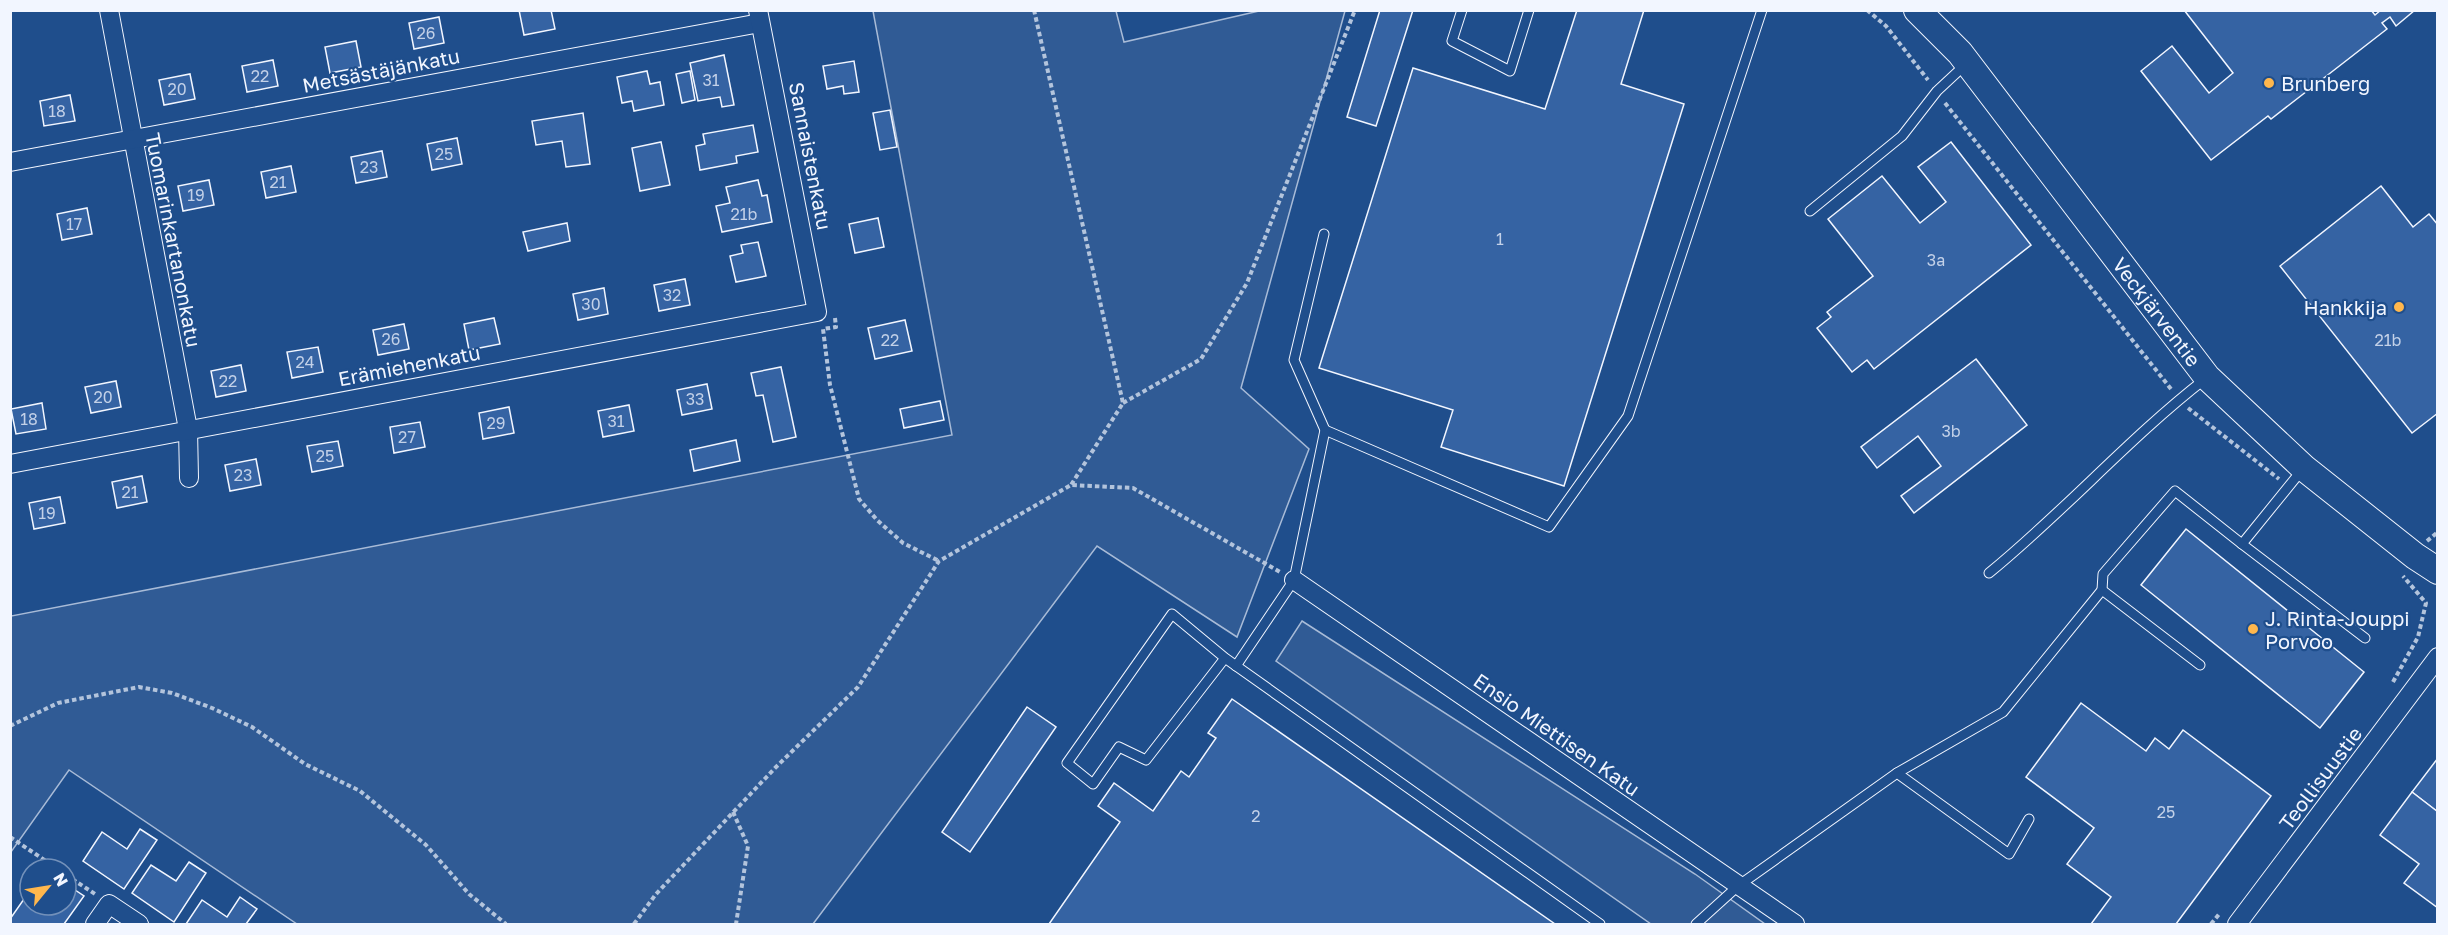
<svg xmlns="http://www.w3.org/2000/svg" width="2448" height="935" viewBox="0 0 2448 935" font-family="'Golos Text',sans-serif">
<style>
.built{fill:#305b95;stroke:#a8bbd7;stroke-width:1.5}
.building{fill:#3563a3;stroke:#f2f6ff;stroke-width:1.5}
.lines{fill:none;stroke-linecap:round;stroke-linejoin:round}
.service-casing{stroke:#f2f6ff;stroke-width:11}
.minor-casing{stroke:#f2f6ff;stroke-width:20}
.secondary-casing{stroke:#f2f6ff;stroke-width:28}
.path{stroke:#b3c4dc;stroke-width:4;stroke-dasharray:4.5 3;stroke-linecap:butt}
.service{stroke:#1f4e8c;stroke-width:9}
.minor{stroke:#1f4e8c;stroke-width:18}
.secondary{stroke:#1f4e8c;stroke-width:26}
.poi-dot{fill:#ffb74d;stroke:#1f4e8c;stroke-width:2}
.labels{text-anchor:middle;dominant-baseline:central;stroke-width:4.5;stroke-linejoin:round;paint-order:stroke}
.number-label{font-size:16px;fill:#c3d1e8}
.street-label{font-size:20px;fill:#f2f6ff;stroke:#1f4e8c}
.poi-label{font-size:20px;fill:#f2f6ff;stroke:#1f4e8c;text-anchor:start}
</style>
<rect width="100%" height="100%" fill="#1f4e8c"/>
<!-- built -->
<g class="built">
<path d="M873,11H1116L1124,42L1259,11H1345L1241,388L1309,449L1237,637L1097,546L813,924H297L69,770L11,852V616L952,435Z"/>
<path d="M1302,621L1695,874L1765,924H1651L1276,661Z"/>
</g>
<!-- building -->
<g class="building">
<path d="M519,10H551L555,29L524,35Z"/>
<path d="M1380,10H1413L1376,126L1347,117Z"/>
<path d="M1577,10H1644L1621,84L1684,104L1564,486L1441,447L1453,410L1319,368L1413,68L1545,109Z"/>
<path d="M2184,10H2371L2375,15L2381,10H2415L2396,26L2390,17L2382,23L2387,29L2271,119L2268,116L2211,160L2141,71L2172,46L2209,93L2233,73Z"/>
<path d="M439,17L444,43L414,49L409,23Z"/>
<path d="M356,41L361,67L330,73L325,47Z"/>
<path d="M724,55L734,105L722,107L720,97L698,101L690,63Z"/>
<path d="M273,60L278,86L247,92L242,66Z"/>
<path d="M854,61L859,92L844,94L843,86L827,89L823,66Z"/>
<path d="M647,71L650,84L660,82L664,105L634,111L632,101L622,103L617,77Z"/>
<path d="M690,71L695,100L682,103L676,74Z"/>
<path d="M190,74L195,99L164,105L159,80Z"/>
<path d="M70,95L75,121L44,126L40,101Z"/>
<path d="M890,110L897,147L880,150L873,113Z"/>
<path d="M583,113L590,164L566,167L562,141L536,145L532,121Z"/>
<path d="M753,125L758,152L736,156L737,163L700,170L696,146L705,144L703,134Z"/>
<path d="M457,138L462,164L432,170L427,144Z"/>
<path d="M661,142L670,185L640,191L632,148Z"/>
<path d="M1951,142L2031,245L1874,369L1867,360L1852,372L1817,328L1831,317L1827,312L1873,276L1828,219L1882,176L1920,223L1946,202L1918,167Z"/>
<path d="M382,151L387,177L356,183L351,157Z"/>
<path d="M291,166L296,192L266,198L261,172Z"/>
<path d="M209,180L214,205L183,211L178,186Z"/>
<path d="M758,180L762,196L767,195L772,222L722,232L716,206L730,203L726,187Z"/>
<path d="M2381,186L2413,227L2429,214L2438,225V413L2412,433L2280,266Z"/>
<path d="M87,208L92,234L62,240L57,214Z"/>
<path d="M878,218L884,247L855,253L849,224Z"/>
<path d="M567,223L570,241L528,251L523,232Z"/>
<path d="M758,242L766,276L736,282L730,256L743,253L741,245Z"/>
<path d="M685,279L690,305L659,311L654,285Z"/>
<path d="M604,288L608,314L578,320L573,294Z"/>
<path d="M494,318L500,344L469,350L464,324Z"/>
<path d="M905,320L912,351L875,359L868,328Z"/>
<path d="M404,324L409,349L378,355L373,330Z"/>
<path d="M318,347L323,372L292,378L287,352Z"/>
<path d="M1976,359L2027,425L1914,513L1901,496L1941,466L1918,436L1877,468L1861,447Z"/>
<path d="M241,365L246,391L216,397L211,371Z"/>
<path d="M781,367L796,437L773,442L763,395L756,396L751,373Z"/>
<path d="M116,381L121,407L91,413L85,387Z"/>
<path d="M707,384L712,409L682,415L677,390Z"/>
<path d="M940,401L944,420L904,428L900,409Z"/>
<path d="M42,403L46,429L16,434L11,409Z"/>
<path d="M629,405L634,431L603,437L598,411Z"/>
<path d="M509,407L514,433L483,439L479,413Z"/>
<path d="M420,422L425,447L394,453L390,427Z"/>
<path d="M736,440L740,461L694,471L690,450Z"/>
<path d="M338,441L343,466L312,472L307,446Z"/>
<path d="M256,459L261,485L230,491L225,465Z"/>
<path d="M142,476L147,502L117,508L112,482Z"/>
<path d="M60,497L65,523L34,529L29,503Z"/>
<path d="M2186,529L2364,672L2320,728L2141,585Z"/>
<path d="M1232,699L1555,924H1049L1120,822L1098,806L1114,783L1153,811L1181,771L1189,777L1216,738L1208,733Z"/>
<path d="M2081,703L2146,751L2155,738L2169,749L2183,730L2271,796L2176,924H2091L2111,897L2067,864L2094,828L2026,777Z"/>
<path d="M1027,707L1056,727L970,852L942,832Z"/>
<path d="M2438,758V812L2412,792Z"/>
<path d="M2412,792L2438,812V908L2404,883L2419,864L2380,835Z"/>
<path d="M140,829L157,840L124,889L83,861L102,832L127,849Z"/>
<path d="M189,862L206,873L174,922L132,893L151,865L176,881Z"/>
<path d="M66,884L84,896L64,924H10V919L24,899L39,910L42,905H66Z"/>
<path d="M240,897L257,909L246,924H186L202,900L227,917Z"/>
</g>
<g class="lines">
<!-- service casing -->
<g class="service-casing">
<g id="service">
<path d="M1462,10L1452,41L1510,71L1529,10"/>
<path d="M1810,211L1902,136L1937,91L1966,64"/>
<path d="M1325,430L1549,527L1628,416L1762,10"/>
<path d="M2302,470L2242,544L2365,638"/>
<path d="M1989,573C2065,511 2129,438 2205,379"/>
<path d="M2102,590L2103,574L2175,491L2242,544"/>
<path d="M1225,658L1146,760L1119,747L1093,784L1067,763L1172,614L1225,658L1600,924"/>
<path d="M1236,666L1294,580L1325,430L1294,360L1324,234"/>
<path d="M1897,773L2003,712L2102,590L2200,665"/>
<path d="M1696,924L1738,886L1897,773L2009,854L2029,819"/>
</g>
</g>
<!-- minor casing -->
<g class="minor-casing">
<g id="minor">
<path d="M109,10L188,429L189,478"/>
<path d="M10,162L760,23"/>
<path d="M10,464L817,312L758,10"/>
<path d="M1294,580L1795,924"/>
<path d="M95,924L109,904L139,924"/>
<path d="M2237,924L2438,657"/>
</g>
</g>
<!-- secondary casing -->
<g class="secondary-casing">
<g id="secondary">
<path id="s1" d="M1917,10L1960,53L2207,377L2304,468L2415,556L2438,571"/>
</g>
</g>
<!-- path -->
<g class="path">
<path d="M1034,10L1123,403L1071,485"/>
<path d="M1867,10L1886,26L1928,80"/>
<path d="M1945,103L2171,389"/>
<path d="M835,318L836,327L823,329L830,385L859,499L877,520L903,543L939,561"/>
<path d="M1123,403L1201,359L1247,283L1355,10"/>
<path d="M2188,408L2279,479"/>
<path d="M2427,541L2438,532"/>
<path d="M2393,682L2418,637L2426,603L2403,576"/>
<path d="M10,726L58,703L139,687L172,693L212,708L252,727L305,764L360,791L426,845L469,894L506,924"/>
<path d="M733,812L748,846L736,924"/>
<path d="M10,837L58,869"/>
<path d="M66,875L95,894"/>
<path d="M634,924L656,894L775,768L858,687L939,561L1071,485L1133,488L1280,572"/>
<path d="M2211,924L2220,913"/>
</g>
<!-- service -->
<use href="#service" class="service"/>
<!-- minor -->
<use href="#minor" class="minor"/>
<!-- secondary -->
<use href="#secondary" class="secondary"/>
</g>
<!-- markers -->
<g class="poi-dot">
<circle cx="2269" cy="83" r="6"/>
<circle cx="2399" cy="307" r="6"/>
<circle cx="2253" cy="629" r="6"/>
</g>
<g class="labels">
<!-- number labels -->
<g class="number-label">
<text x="426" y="33">26</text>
<text x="260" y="76">22</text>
<text x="711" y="80">31</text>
<text x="177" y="89">20</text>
<text x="57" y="111">18</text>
<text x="444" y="154">25</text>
<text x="369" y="167">23</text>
<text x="278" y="182">21</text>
<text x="196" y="195">19</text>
<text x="744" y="214">21b</text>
<text x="74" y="224">17</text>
<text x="1500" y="239">1</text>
<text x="1936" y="260">3a</text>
<text x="672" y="295">32</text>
<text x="591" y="304">30</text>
<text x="391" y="339">26</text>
<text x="890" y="340">22</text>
<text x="2388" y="340">21b</text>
<text x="305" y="362">24</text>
<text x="228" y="381">22</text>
<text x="103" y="397">20</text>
<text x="695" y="399">33</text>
<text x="29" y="419">18</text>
<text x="616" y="421">31</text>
<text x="496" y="423">29</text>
<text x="1951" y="431">3b</text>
<text x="407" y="437">27</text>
<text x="325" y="456">25</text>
<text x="243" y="475">23</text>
<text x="130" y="492">21</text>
<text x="47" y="513">19</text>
<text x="2166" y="812">25</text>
<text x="1256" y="816">2</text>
</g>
<!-- street labels -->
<g class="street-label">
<text transform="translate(381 70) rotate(-11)">Metsästäjänkatu</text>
<text transform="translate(811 156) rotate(79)">Sannaistenkatu</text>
<text transform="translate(174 240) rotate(79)">Tuomarinkartanonkatu</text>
<text stroke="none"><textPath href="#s1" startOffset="386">Veckjärventie</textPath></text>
<text transform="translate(409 365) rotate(-11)">Erämiehenkatu</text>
<text transform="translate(1557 734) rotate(35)">Ensio Miettisen Katu</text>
<text transform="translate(2320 778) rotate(-53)">Teollisuustie</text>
</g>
<!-- poi labels -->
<g class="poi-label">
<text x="2281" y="83">Brunberg</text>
<text x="2387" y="307" text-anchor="end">Hankkija</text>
<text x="2265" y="618">J. Rinta-Jouppi<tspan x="2265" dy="23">Porvoo</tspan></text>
</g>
</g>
<!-- border -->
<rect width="2448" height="935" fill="none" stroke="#f2f6ff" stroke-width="24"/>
<!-- north arrow -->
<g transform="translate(48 887) rotate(60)"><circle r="28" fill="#1f4e8c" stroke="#7391ba" stroke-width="1.5"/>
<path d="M0-4.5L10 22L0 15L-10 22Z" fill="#ffb74d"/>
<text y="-9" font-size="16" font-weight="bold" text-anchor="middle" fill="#f2f6ff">N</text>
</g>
</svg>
